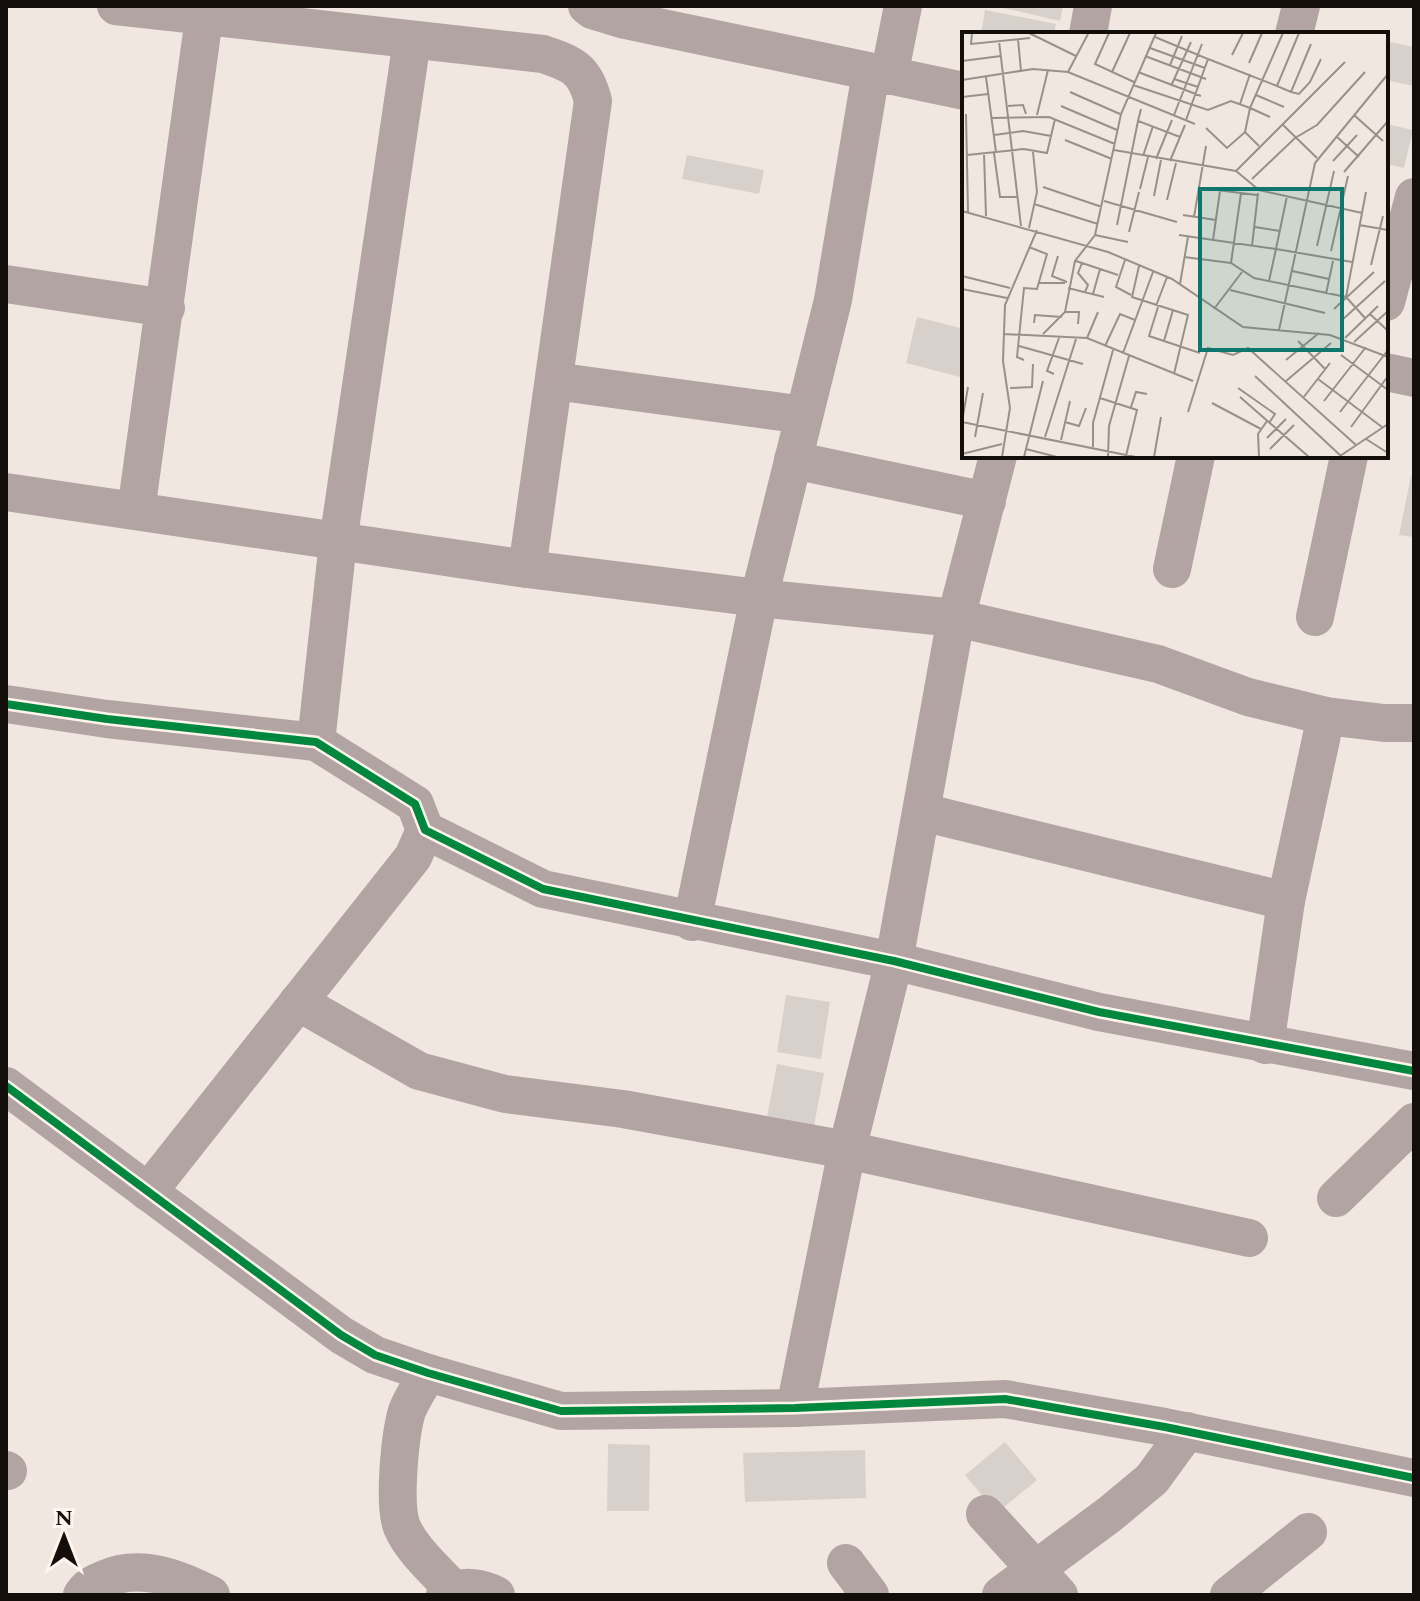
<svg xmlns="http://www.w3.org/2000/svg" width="1420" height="1601" viewBox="0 0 1420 1601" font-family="Spectral,serif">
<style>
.building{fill:#d8d1cb}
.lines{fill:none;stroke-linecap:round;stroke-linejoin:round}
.minor{stroke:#b1a4a2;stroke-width:38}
.cycleway-casing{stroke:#fff5ed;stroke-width:13}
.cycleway{stroke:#00873e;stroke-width:8}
.inset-road{fill:none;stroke:#98918a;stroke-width:2}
.view{fill:#0f766e;fill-opacity:0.15;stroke:#0f766e;stroke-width:4}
.inset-edge{fill:none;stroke:#130e0a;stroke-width:4}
</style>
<rect width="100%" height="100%" fill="#f0e8e0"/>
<!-- building -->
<g class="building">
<path d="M995,6H1063L1060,21Z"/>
<path d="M985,10L1056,24L1054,34H981Z"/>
<path d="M1386,41L1414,47V86L1386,80Z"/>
<path d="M1386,124L1413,130L1404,168L1386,164Z"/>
<path d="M687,155L764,170L759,194L682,179Z"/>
<path d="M917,317L964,329V378L906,363Z"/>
<path d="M1411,476L1414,477V537L1399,535Z"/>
<path d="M786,995L830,1002L821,1059L777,1052Z"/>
<path d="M777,1064L824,1073L814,1126L767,1117Z"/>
<path d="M1005,1442L1037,1480L997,1513L965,1475Z"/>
<path d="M608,1444L650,1445L649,1511H607Z"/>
<path d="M865,1450L866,1498L745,1502L743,1453Z"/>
</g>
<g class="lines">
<!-- minor -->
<g class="minor">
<path d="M116,6L543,54C573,64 585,69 593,101L527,569"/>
<path d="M587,6L592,10L625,20L964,91"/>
<path d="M1088,34L1093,6"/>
<path d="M1294,34L1301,6"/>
<path d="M871,72L833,300L759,598L956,618L1158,664L1248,697L1326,716L1384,723H1414"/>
<path d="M889,76L903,6"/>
<path d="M6,284L166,308"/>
<path d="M1386,302L1414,197"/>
<path d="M1386,372L1414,378"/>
<path d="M554,381L804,415"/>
<path d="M793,460L987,501"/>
<path d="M6,492L527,569L759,598L692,922"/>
<path d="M136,511L204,18"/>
<path d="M1172,569L1196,456"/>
<path d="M1315,617L1349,456"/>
<path d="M6,704L107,719L316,742L415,804L425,830L543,889L894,961L1099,1012L1414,1071"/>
<path d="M316,742L338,542L412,40"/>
<path d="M922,812L1286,901"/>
<path d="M298,1002L419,1071L505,1094L623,1109L847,1150L1249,1238"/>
<path d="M1265,1045L1286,901L1326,716"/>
<path d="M6,1086L341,1335L375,1355L428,1373L561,1411L795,1408L1005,1399L1165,1427L1414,1478"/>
<path d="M148,1192L413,857L425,830"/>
<path d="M1336,1198L1414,1122"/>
<path d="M428,1373C421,1385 412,1398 407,1411C400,1434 393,1505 402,1527C412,1550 436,1571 453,1589"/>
<path d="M795,1408L847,1150L894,961L956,618L998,456"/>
<path d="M6,1470L8,1471"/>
<path d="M985,1514L1059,1595"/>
<path d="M846,1563L870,1595"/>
<path d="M82,1595C87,1587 93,1584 102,1580C139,1563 176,1577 211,1595"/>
<path d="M445,1595C459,1584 481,1587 496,1595"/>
<path d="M1001,1595L1110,1514L1152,1479L1187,1431"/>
<path d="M1229,1595L1308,1532"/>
</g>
<!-- cycleway casing -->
<g class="cycleway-casing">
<g id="cycleway">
<path d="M6,704L107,719L316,742L415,804L425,830L543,889L894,961L1099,1012L1414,1071"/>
<path d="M6,1086L341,1335L375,1355L428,1373L561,1411L795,1408L1005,1399L1165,1427L1414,1478"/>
</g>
</g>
<!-- cycleway -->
<use href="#cycleway" class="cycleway"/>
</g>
<!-- overview -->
<g transform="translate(962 32)">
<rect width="426" height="426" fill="#f0e8e0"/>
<path class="inset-road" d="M10,1L9,12L68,6M67,1L114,24M147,1L133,32L172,50M193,5L246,27L224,88M56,7L59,39M37,9L59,194M188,16L243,36M270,23L281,1M183,24L244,47M246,27L315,54L337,1M0,29L39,24M287,31L300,1M208,33L220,4M106,40L126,2M150,40L168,1M176,40L239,64M24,45L34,120M212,47L236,55M0,48L71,37L106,40L233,92M171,53L246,78L269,69L288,76L321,1M209,54L229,10M315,54L329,60L349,12M108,60L158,82M329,60L337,62L348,50L359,27M294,63L322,75M0,65L26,62M278,72L288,42M46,74L61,73L64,82M99,74L155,98M179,77L176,89L218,105M4,82L6,180M75,83L86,38M212,83L240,12M392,83L421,109M30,86L87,85L153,112M320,92L355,126M244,96L265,116L283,100L297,114M283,100L288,76L308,85M32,103L61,99L89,104M374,104L397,125M103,108L150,127M152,118L274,139L297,158L400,181M22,121L24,184M32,121L38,165H56M5,123L62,117L85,121L93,87M181,124L191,94M194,127L210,88M208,129L223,93M371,129L395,103M274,139L383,30M382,140L426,89M290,147L333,106L355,93L403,40M81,155L140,175M238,156L295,163M178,157L186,125M192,164L199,128M325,164L314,217L390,230M205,168L214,131M142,169L215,190M72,172L136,192M0,179L146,220L210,247L281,295L368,303L426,325M221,183L254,188M232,185L244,114M155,193L176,89M397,193L426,198M293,195L318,199M67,196L75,160L71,120M167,200L177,160M133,203L166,210M217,203L314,217L307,249M251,208L258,159M290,214L296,161M355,214L372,139M369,219L386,144M96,224L90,244L105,250M222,225L269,231L292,246L384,265L403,286M163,228L154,255L169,263M114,229L156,243M120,231L116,241L126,253L123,260M269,231L279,161M409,233L421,184M177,234L170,265L226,283L212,342M330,239L367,247M0,244L48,256M77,251H103M218,252L226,205M106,256L142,265M0,257L45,266M268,258L363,281M131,262L138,237M364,262L371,229M384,265L404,160M194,274L205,245M196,275L187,304L238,321M252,277L280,240M372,277L412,240M103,280H117L116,292M408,282L426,299M379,289L423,249M72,291L73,283L100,285M317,298L353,131L426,42M41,302L125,306L231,349M81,302L103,280L113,229L133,203L159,82L194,1M125,306L136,280M383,306L416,274M202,309L211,278M336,309L363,337M392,310L426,279M57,314L121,332M143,314L158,282L173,288M161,321L191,240M379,323L426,358M62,328L55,325L62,256L75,257L85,222L67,215M324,328L357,301M92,342L85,339L97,306M293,344L379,424M356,347L420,395M324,349L369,311M48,356L70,355L71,332M276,356L313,382L307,391M278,365L347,425M138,366L175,378L164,424M341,366L368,331M362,369L404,315M250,371L299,397M169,375L174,360L185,362M226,380L246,316L271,323L286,316L394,413M378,380L426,318M0,390L174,425M0,390L6,355M103,390L117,394L124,376M389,395L426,344M13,405L21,361M83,405L114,307M305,406L324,387M404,407L426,421M99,408L108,369M131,415V391L151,318M64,417L95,425M308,417L332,393M0,422L40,412M378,424L426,392M40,425L48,376L41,329L43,273L75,198M62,425L81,349M146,425L147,394L167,324M192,425L199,385M297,425L296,402L305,389"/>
<path class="view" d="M238,157H380V318H238Z"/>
<rect width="426" height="426" class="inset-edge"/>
</g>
<!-- border -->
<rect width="1420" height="1601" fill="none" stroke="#130e0a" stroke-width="16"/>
<!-- north arrow -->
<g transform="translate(64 1537)" stroke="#fff5ed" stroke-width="6" paint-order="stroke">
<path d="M0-6L14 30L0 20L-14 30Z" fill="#130e0a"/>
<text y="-12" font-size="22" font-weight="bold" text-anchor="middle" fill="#130e0a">N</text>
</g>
</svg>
